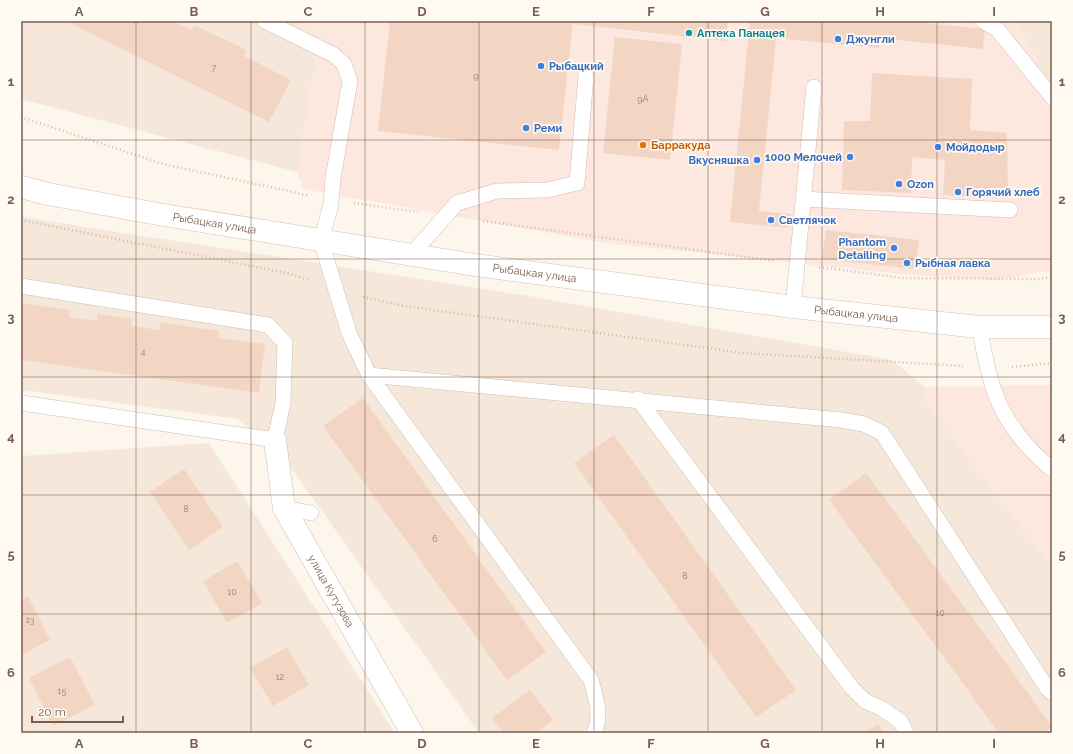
<svg xmlns="http://www.w3.org/2000/svg" width="1073" height="754" viewBox="0 0 1073 754" font-family="Raleway,sans-serif">
<style>
.residential{fill:#f5e8da}
.commercial{fill:#fde8e0}
.building{fill:#f3d5c3}
.lines{fill:none;stroke-linecap:round;stroke-linejoin:round}
.service-casing{stroke:#d1beb0;stroke-width:16}
.minor-casing{stroke:#d1beb0;stroke-width:23}
.secondary-casing{stroke:#d6c0b0;stroke-width:23}
.path{stroke:#d9b8a5;stroke-width:2.5;stroke-dasharray:1 3;stroke-linecap:butt}
.service{stroke:#fff;stroke-width:15}
.minor{stroke:#fff;stroke-width:22}
.secondary{stroke:#fff;stroke-width:22}
.grid{fill:none;stroke:#7a5c4d;stroke-width:1;stroke-opacity:0.55}
.culture-dot{fill:#0f9aa8;stroke:#fffaf3;stroke-width:1.5}
.shop-dot{fill:#3f7fe0;stroke:#fffaf3;stroke-width:1.5}
.food-dot{fill:#e8710a;stroke:#fffaf3;stroke-width:1.5}
.labels{text-anchor:middle;dominant-baseline:central;stroke-width:3.5;stroke-linejoin:round;paint-order:stroke}
.number-label{font-size:9px;fill:#987a6a}
.culture-label{font-size:11px;font-weight:bold;fill:#0d838f;stroke:#fffaf3;text-anchor:start}
.shop-label{font-size:11px;font-weight:bold;fill:#366cbe;stroke:#fffaf3;text-anchor:start}
.food-label{font-size:11px;font-weight:bold;fill:#c56008;stroke:#fffaf3;text-anchor:start}
.street-label{font-size:11px;fill:#7a5c4d;stroke:#fffaf3}
.neatline{fill:none;stroke:#7a5c4d;stroke-width:1.5}
.grid-label{font-size:13px;text-anchor:middle;font-weight:bold;fill:#7a5c4d}
</style>
<rect width="100%" height="100%" fill="#fdf6ec"/>
<!-- residential -->
<g class="residential">
<path d="M21,21H296L316,61L297,172L21,99Z"/>
<path d="M1017,21H1052V90Z"/>
<path d="M21,217L523,295L892,360L925,387V400L1052,567V733H479L290,466L238,419L21,390Z"/>
<path d="M209,443L395,733H21V456Z"/>
</g>
<!-- commercial -->
<g class="commercial">
<path d="M296,21H1017L1052,90V270L998,280L910,275L606,243L303,189L297,172L316,61Z"/>
<path d="M1052,385V567L925,400V387Z"/>
</g>
<!-- building -->
<g class="building">
<path d="M66,21H172L191,30L194,25L247,50L244,56L291,80L269,122Z"/>
<path d="M390,21H573L559,150L378,131Z"/>
<path d="M575,21H728L726,41L574,24Z"/>
<path d="M750,21H904L985,29L983,49L880,38L879,48L776,38L759,211L791,214L789,228L730,222Z"/>
<path d="M615,37L682,44L670,160L603,153Z"/>
<path d="M872,73L972,79L970,130L1007,133L1008,198L943,195L945,160L912,157L911,193L842,190L844,121H870Z"/>
<path d="M826,230L919,240L915,269L822,259Z"/>
<path d="M21,303L70,310L69,317L97,321L98,314L132,319L131,326L159,330L160,322L219,331L218,338L265,344L259,393L21,360Z"/>
<path d="M363,398L546,652L507,680L323,426Z"/>
<path d="M614,435L796,690L756,717L574,463Z"/>
<path d="M184,469L223,527L189,550L150,492Z"/>
<path d="M866,473L1052,726L1045,733H999L829,500Z"/>
<path d="M237,561L262,603L227,623L203,581Z"/>
<path d="M28,596L50,640L21,655V600Z"/>
<path d="M287,647L309,685L273,706L250,668Z"/>
<path d="M70,657L95,705L53,726L29,678Z"/>
<path d="M530,690L553,720L536,733H504L492,718Z"/>
<path d="M878,725L884,733H864Z"/>
</g>
<g class="lines">
<!-- service casing -->
<g class="service-casing">
<g id="service">
<path d="M265,21L334,55L344,64L350,81L333,178L331,204L321,241L349,333L369,375L591,680C596,697 602,716 594,733"/>
<path d="M983,21L997,29L1052,97"/>
<path d="M803,199L1010,210"/>
<path d="M411,255L457,203L497,191L547,190L577,183L586,76"/>
<path d="M21,286L268,325L285,343L283,403L275,440L21,403"/>
<path d="M793,307L814,87"/>
<path d="M979,327C984,349 987,372 995,393C1005,422 1028,450 1052,469"/>
<path d="M369,375L841,420L864,424L882,433L1047,688L1052,693"/>
<path d="M638,399L851,687L865,701L881,708L901,722L906,733"/>
<path d="M284,508L311,513"/>
</g>
</g>
<!-- minor casing -->
<g class="minor-casing">
<g id="minor">
<path id="s1" d="M275,440L284,508L412,733"/>
</g>
</g>
<!-- secondary casing -->
<g class="secondary-casing">
<g id="secondary">
<path id="s2" d="M21,187L48,194L158,214L475,265L793,307L979,327H1052"/>
</g>
</g>
<!-- path -->
<g class="path">
<path d="M21,117L163,164L307,195"/>
<path d="M354,203L418,212"/>
<path d="M21,220L291,274L308,280"/>
<path d="M483,221L775,261"/>
<path d="M819,267L903,278L1040,279L1052,277"/>
<path d="M363,297L404,306L743,353L963,366"/>
<path d="M1012,367L1052,363"/>
</g>
<!-- service -->
<use href="#service" class="service"/>
<!-- minor -->
<use href="#minor" class="minor"/>
<!-- secondary -->
<use href="#secondary" class="secondary"/>
</g>
<!-- grid -->
<path class="grid" d="M136,21V733M251,21V733M365,21V733M479,21V733M594,21V733M708,21V733M822,21V733M937,21V733M21,140H1052M21,259H1052M21,377H1052M21,495H1052M21,614H1052"/>
<!-- markers -->
<circle class="culture-dot" cx="689" cy="33" r="4"/>
<g class="shop-dot">
<circle cx="838" cy="39" r="4"/>
<circle cx="541" cy="66" r="4"/>
<circle cx="526" cy="128" r="4"/>
<circle cx="938" cy="147" r="4"/>
<circle cx="850" cy="157" r="4"/>
<circle cx="757" cy="160" r="4"/>
<circle cx="899" cy="184" r="4"/>
<circle cx="958" cy="192" r="4"/>
<circle cx="771" cy="220" r="4"/>
<circle cx="894" cy="248" r="4"/>
<circle cx="907" cy="263" r="4"/>
</g>
<circle class="food-dot" cx="643" cy="145" r="4"/>
<g class="labels">
<!-- number labels -->
<g class="number-label">
<text x="214" y="68">7</text>
<text x="476" y="76">9</text>
<text x="643" y="99">9А</text>
<text x="143" y="352">4</text>
<text x="186" y="509">8</text>
<text x="435" y="539">6</text>
<text x="685" y="576">8</text>
<text x="232" y="592">10</text>
<text x="940" y="613">10</text>
<text x="30" y="620">13</text>
<text x="280" y="677">12</text>
<text x="62" y="691">15</text>
</g>
<!-- culture labels -->
<g class="culture-label">
<text x="697" y="33">Аптека Панацея</text>
</g>
<!-- shop labels -->
<g class="shop-label">
<text x="846" y="39">Джунгли</text>
<text x="549" y="66">Рыбацкий</text>
<text x="534" y="128">Реми</text>
<text x="946" y="147">Мойдодыр</text>
<text x="842" y="157" text-anchor="end">1000 Мелочей</text>
<text x="749" y="160" text-anchor="end">Вкусняшка</text>
<text x="907" y="184">Ozon</text>
<text x="966" y="192">Горячий хлеб</text>
<text x="779" y="220">Светлячок</text>
<text x="886" y="242" text-anchor="end">Phantom<tspan x="886" dy="13">Detailing</tspan></text>
<text x="915" y="263">Рыбная лавка</text>
</g>
<!-- food labels -->
<g class="food-label">
<text x="651" y="145">Барракуда</text>
</g>
<!-- street labels -->
<g class="street-label">
<text stroke="none"><textPath href="#s2" startOffset="197">Рыбацкая улица</textPath></text>
<text stroke="none"><textPath href="#s2" startOffset="521">Рыбацкая улица</textPath></text>
<text stroke="none"><textPath href="#s2" startOffset="845">Рыбацкая улица</textPath></text>
<text stroke="none"><textPath href="#s1" startOffset="164">улица Кутузова</textPath></text>
</g>
</g>
<!-- border -->
<rect width="1073" height="754" fill="none" stroke="#fffaf3" stroke-width="44"/>
<!-- scale -->
<path d="M32 716v6h91v-6" fill="none" stroke="#7a5c4d" stroke-width="2"/>
<text x="38" y="716" font-size="12" fill="#7a5c4d" stroke="#fffaf3" stroke-width="3" paint-order="stroke">20 m</text>
<rect x="22" y="22" width="1029" height="710" class="neatline"/>
<g class="grid-label">
<text x="79" y="16">A</text>
<text x="194" y="16">B</text>
<text x="308" y="16">C</text>
<text x="422" y="16">D</text>
<text x="536" y="16">E</text>
<text x="651" y="16">F</text>
<text x="765" y="16">G</text>
<text x="880" y="16">H</text>
<text x="994" y="16">I</text>
<text x="11" y="86">1</text>
<text x="1062" y="86">1</text>
<text x="11" y="204">2</text>
<text x="1062" y="204">2</text>
<text x="11" y="322">3</text>
<text x="1062" y="322">3</text>
<text x="11" y="441">4</text>
<text x="1062" y="441">4</text>
<text x="11" y="559">5</text>
<text x="1062" y="559">5</text>
<text x="11" y="677">6</text>
<text x="1062" y="677">6</text>
<text x="79" y="748">A</text>
<text x="194" y="748">B</text>
<text x="308" y="748">C</text>
<text x="422" y="748">D</text>
<text x="536" y="748">E</text>
<text x="651" y="748">F</text>
<text x="765" y="748">G</text>
<text x="880" y="748">H</text>
<text x="994" y="748">I</text>
</g>
</svg>
